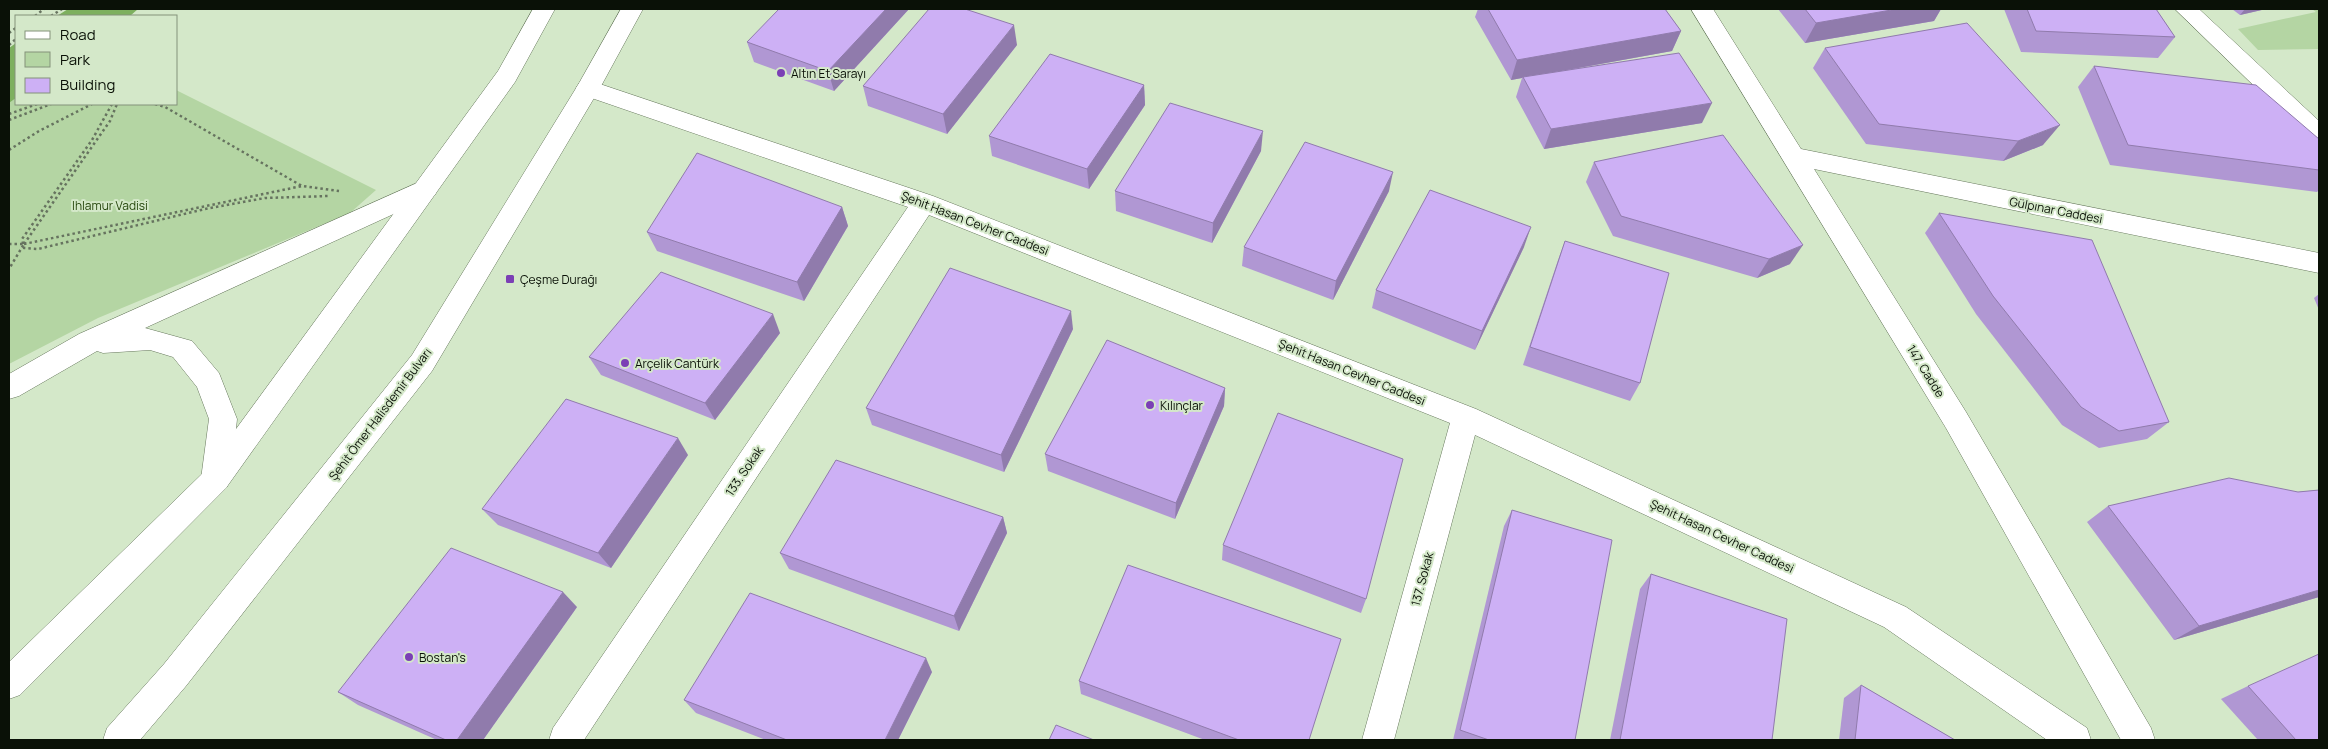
<svg xmlns="http://www.w3.org/2000/svg" width="2328" height="749" viewBox="0 0 2328 749" font-family="Manrope,sans-serif">
<style>
.green{fill:#b4d5a3}
.water{fill:#7db05e}
.lines{fill:none;stroke-linecap:round;stroke-linejoin:round}
.minor-casing{stroke:#67785d;stroke-width:1}
.major-casing{stroke:#67785d;stroke-width:1}
.highway-casing{stroke:#67785d;stroke-width:1}
.path{stroke:#66735f;stroke-width:2.5;stroke-dasharray:2.5 3;stroke-linecap:butt}
.minor{fill:#fff;fill-rule:evenodd}
.major{fill:#fff;fill-rule:evenodd}
.highway{fill:#fff;fill-rule:evenodd}
.wall{fill:#b097d3}
.shaded-wall{fill:#907bac}
.building{fill:#cdb0f5;stroke:#907bac}
.poi-dot{fill:#7b3fb5;stroke:#d4e8c9;stroke-width:2}
.labels{text-anchor:middle;dominant-baseline:central;stroke-width:4;stroke-linejoin:round;paint-order:stroke}
.poi-label{font-size:12px;fill:#0a1107;stroke:#d4e8c9;text-anchor:start}
.park-label{font-size:12px;fill:#26470d;stroke:#d4e8c9}
.street-label{font-size:12px;fill:#0a1107;stroke:#d4e8c9}
</style>
<rect width="100%" height="100%" fill="#d4e8c9"/>
<!-- green -->
<g class="green">
<path d="M2312,9H2319V49L2258,50L2238,29L2316,12Z"/>
<path d="M176,90L376,190L350,213L98,318L9,364V103L16,98V104H176Z"/>
</g>
<!-- water -->
<g class="water">
<path d="M68,9H138L130,16H57Z"/>
<path d="M16,43V98L9,103V48Z"/>
</g>
<g class="lines">
<!-- minor casing -->
<g class="minor-casing">
<g id="minor">
<path d="M1691,9H1713L1801,149L2319,253V273L1814,169L1966,412L2151,728L2155,740H2121L1946,428Z"/>
<path d="M2175,9H2199L2319,121V144L2311,141Z"/>
<path d="M588,80L933,196L1476,409L1906,607L2087,728L2091,740H2047L1884,627L1475,435L1394,740H1362L1450,423L929,215L584,740H549L553,728L908,207L580,94L576,88L580,82Z"/>
</g>
</g>
<!-- major casing -->
<g class="major-casing">
<path id="major" d="M426,179L435,181L438,188L435,195L145,328L192,341L219,373L237,419L231,479L226,488L216,492L206,488L201,479L209,419L197,387L173,357L150,350L103,353L97,351L19,396L9,399V374L79,334Z"/>
</g>
<!-- highway casing -->
<g class="highway-casing">
<g id="highway">
<path d="M533,9H555L515,82L226,488L20,695L9,699V662L206,470L498,71Z"/>
<path d="M621,9H643L600,88L432,371L186,686L140,740H103L107,728L164,664L412,355L578,85Z"/>
</g>
</g>
<!-- path -->
<g class="path">
<path d="M35,16L44,9"/>
<path d="M51,16L62,9"/>
<path d="M9,33L16,28"/>
<path d="M9,45L16,39"/>
<path d="M112,104L92,140L22,239L24,248L38,249L205,209L265,198L329,196"/>
<path d="M155,104L165,107L302,186"/>
<path d="M9,114L37,104"/>
<path d="M9,120L51,104"/>
<path d="M9,150L39,131L92,104"/>
<path d="M9,244H24L9,269"/>
<path d="M24,244L302,186L339,191"/>
<path d="M24,244L110,121L117,104"/>
</g>
<!-- minor -->
<use href="#minor" class="minor"/>
<!-- major -->
<use href="#major" class="major"/>
<!-- highway -->
<use href="#highway" class="highway"/>
</g>
<!-- wall -->
<g class="wall">
<path d="M909,9L834,91L754,62L747,42Z"/>
<path d="M1478,9H1665L1681,31L1672,51L1579,68L1702,123L1544,149L1516,97L1522,78L1511,80L1475,17Z"/>
<path d="M1778,9H1941L1934,21L1805,43Z"/>
<path d="M2004,9H2156L2175,37L2158,58L2021,52Z"/>
<path d="M2232,9H2266L2240,15Z"/>
<path d="M1017,45L947,134L868,106L863,86Z"/>
<path d="M1825,48L2043,145L2003,161L1866,144L1813,68Z"/>
<path d="M2094,66L2319,139V190L2317,192L2110,165L2078,87Z"/>
<path d="M1144,85L1145,105L1089,189L992,156L989,136Z"/>
<path d="M1261,151L1212,243L1116,211L1115,191Z"/>
<path d="M1594,162L1790,264L1757,278L1613,236L1586,182Z"/>
<path d="M1389,191L1333,300L1242,266L1244,247Z"/>
<path d="M842,207L848,226L804,301L657,251L647,232Z"/>
<path d="M1939,213L2169,422L2147,439L2099,448L2062,425L1976,314L1925,233Z"/>
<path d="M1565,241L1640,383L1630,401L1523,365L1558,260Z"/>
<path d="M1524,247L1475,350L1372,308L1376,290Z"/>
<path d="M2319,294V310L2314,298Z"/>
<path d="M1073,329L1004,472L872,425L866,408Z"/>
<path d="M780,333L715,420L601,375L589,357Z"/>
<path d="M1225,388L1224,406L1175,519L1048,471L1045,454Z"/>
<path d="M688,455L611,568L498,525L482,509Z"/>
<path d="M2319,490V597L2174,640L2087,522L2108,506L2298,492Z"/>
<path d="M1512,510L1575,740H1453L1504,526Z"/>
<path d="M1003,517L1007,533L959,631L789,569L780,553Z"/>
<path d="M1223,545L1366,599L1361,613L1222,560Z"/>
<path d="M1651,574L1772,740H1610L1640,589Z"/>
<path d="M577,607L483,740H437L358,705L338,692Z"/>
<path d="M932,672L898,740H766L696,713L684,700Z"/>
<path d="M1079,681L1309,740H1205L1081,694Z"/>
<path d="M1861,685L1955,740H1839L1844,698Z"/>
<path d="M2248,686L2319,740H2258L2221,699Z"/>
</g>
<!-- shaded-wall -->
<g class="shaded-wall">
<path d="M886,9H909L834,91L828,71Z"/>
<path d="M1897,9H1941L1934,21L1805,43L1816,23Z"/>
<path d="M2245,9H2266L2240,15Z"/>
<path d="M1014,25L1017,45L947,134L943,114Z"/>
<path d="M1681,31L1672,51L1523,78V77L1522,78L1511,80L1517,60Z"/>
<path d="M1144,85L1145,105L1089,189L1087,169Z"/>
<path d="M1712,103L1702,123L1544,149L1551,129Z"/>
<path d="M2060,125L2043,145L2003,161L2018,141Z"/>
<path d="M1263,131L1261,151L1212,243L1213,223Z"/>
<path d="M1393,172L1389,191L1333,300L1336,281Z"/>
<path d="M842,207L848,226L804,301L797,282Z"/>
<path d="M1531,227L1524,247L1475,350L1482,331Z"/>
<path d="M1803,245L1790,264L1757,278L1769,259Z"/>
<path d="M1071,311L1073,329L1004,472L1001,455Z"/>
<path d="M773,314L780,333L715,420L705,403Z"/>
<path d="M1225,388L1224,406L1175,519L1176,503Z"/>
<path d="M678,438L688,455L611,568L598,553Z"/>
<path d="M1003,517L1007,533L959,631L954,616Z"/>
<path d="M2319,590V597L2174,640L2199,626Z"/>
<path d="M563,592L577,607L483,740H457Z"/>
<path d="M926,658L932,672L898,740H885Z"/>
</g>
<!-- building -->
<g class="building">
<path d="M779,9H886L828,71L747,42Z"/>
<path d="M929,9H965L1014,25L943,114L863,86Z"/>
<path d="M1488,9H1665L1681,31L1517,60Z"/>
<path d="M1805,9H1897L1816,23Z"/>
<path d="M2027,9H2156L2175,37L2036,31Z"/>
<path d="M1967,23L2060,125L2018,141L1879,124L1825,48Z"/>
<path d="M1679,53L1712,103L1551,129L1523,77Z"/>
<path d="M1050,54L1144,85L1087,169L989,136Z"/>
<path d="M2094,66L2256,85L2319,139V170L2128,145Z"/>
<path d="M1170,103L1263,131L1213,223L1115,191Z"/>
<path d="M1723,135L1803,245L1769,259L1621,216L1594,162Z"/>
<path d="M1305,142L1393,172L1336,281L1244,247Z"/>
<path d="M697,153L842,207L797,282L647,232Z"/>
<path d="M1430,190L1531,227L1482,331L1376,290Z"/>
<path d="M1939,213L2092,240L2169,422L2119,431L2081,407L1993,296Z"/>
<path d="M1565,241L1669,273L1640,383L1530,347Z"/>
<path d="M950,268L1071,311L1001,455L866,408Z"/>
<path d="M661,272L773,314L705,403L589,357Z"/>
<path d="M1107,340L1225,388L1176,503L1045,454Z"/>
<path d="M566,399L678,438L598,553L482,509Z"/>
<path d="M1278,413L1403,459L1366,599L1223,545Z"/>
<path d="M836,460L1003,517L954,616L780,553Z"/>
<path d="M2229,478L2298,492L2319,490V590L2199,626L2108,506Z"/>
<path d="M1512,510L1612,540L1575,740H1489L1460,730Z"/>
<path d="M451,548L563,592L457,740H446L338,692Z"/>
<path d="M1128,565L1341,639L1309,740H1239L1079,681Z"/>
<path d="M1651,574L1787,619L1772,740H1620Z"/>
<path d="M750,593L926,658L885,740H787L684,700Z"/>
<path d="M2319,654V740H2296L2248,686Z"/>
<path d="M1861,685L1955,740H1855Z"/>
<path d="M1056,725L1094,740H1049Z"/>
</g>
<!-- markers -->
<g class="poi-dot">
<circle cx="781" cy="73" r="5"/>
<rect x="505" y="274" width="10" height="10" rx="2.5"/>
<circle cx="625" cy="363" r="5"/>
<circle cx="1150" cy="405" r="5"/>
<circle cx="409" cy="657" r="5"/>
</g>
<g class="labels">
<!-- poi labels -->
<g class="poi-label">
<text x="791" y="73">Altın Et Sarayı</text>
<text x="520" y="279">Çeşme Durağı</text>
<text x="635" y="363">Arçelik Cantürk</text>
<text x="1160" y="405">Kılınçlar</text>
<text x="419" y="657">Bostan's</text>
</g>
<!-- park labels -->
<g class="park-label">
<text x="110" y="205">Ihlamur Vadisi</text>
</g>
<!-- street labels -->
<g class="street-label">
<text transform="translate(2056 210) rotate(11)">Gülpınar Caddesi</text>
<text transform="translate(975 223) rotate(21)">Şehit Hasan Cevher Caddesi</text>
<text transform="translate(1926 371) rotate(58)">147. Cadde</text>
<text transform="translate(1352 372) rotate(22)">Şehit Hasan Cevher Caddesi</text>
<text transform="translate(380 414) rotate(-53)">Şehit Ömer Halisdemir Bulvarı</text>
<text transform="translate(744 471) rotate(-56)">133. Sokak</text>
<text transform="translate(1722 536) rotate(25)">Şehit Hasan Cevher Caddesi</text>
<text transform="translate(1422 579) rotate(-75)">137. Sokak</text>
</g>
</g>
<!-- border -->
<rect width="2328" height="749" fill="none" stroke="#0a1107" stroke-width="20"/>
<!-- legend -->
<rect x="15" y="15" width="162" height="90" fill="#d4e8c9" stroke="#83927b"/>
<rect x="25" y="31" width="25" height="8" fill="#ffffff" stroke="#83927b"/>
<text x="60" y="40" font-size="15" fill="#0a1107">Road</text>
<rect x="25" y="52" width="25" height="15" fill="#b4d5a3" stroke="#83927b"/>
<text x="60" y="65" font-size="15" fill="#0a1107">Park</text>
<rect x="25" y="78" width="25" height="15" fill="#cdb0f5" stroke="#83927b"/>
<text x="60" y="90" font-size="15" fill="#0a1107">Building</text>
</svg>
